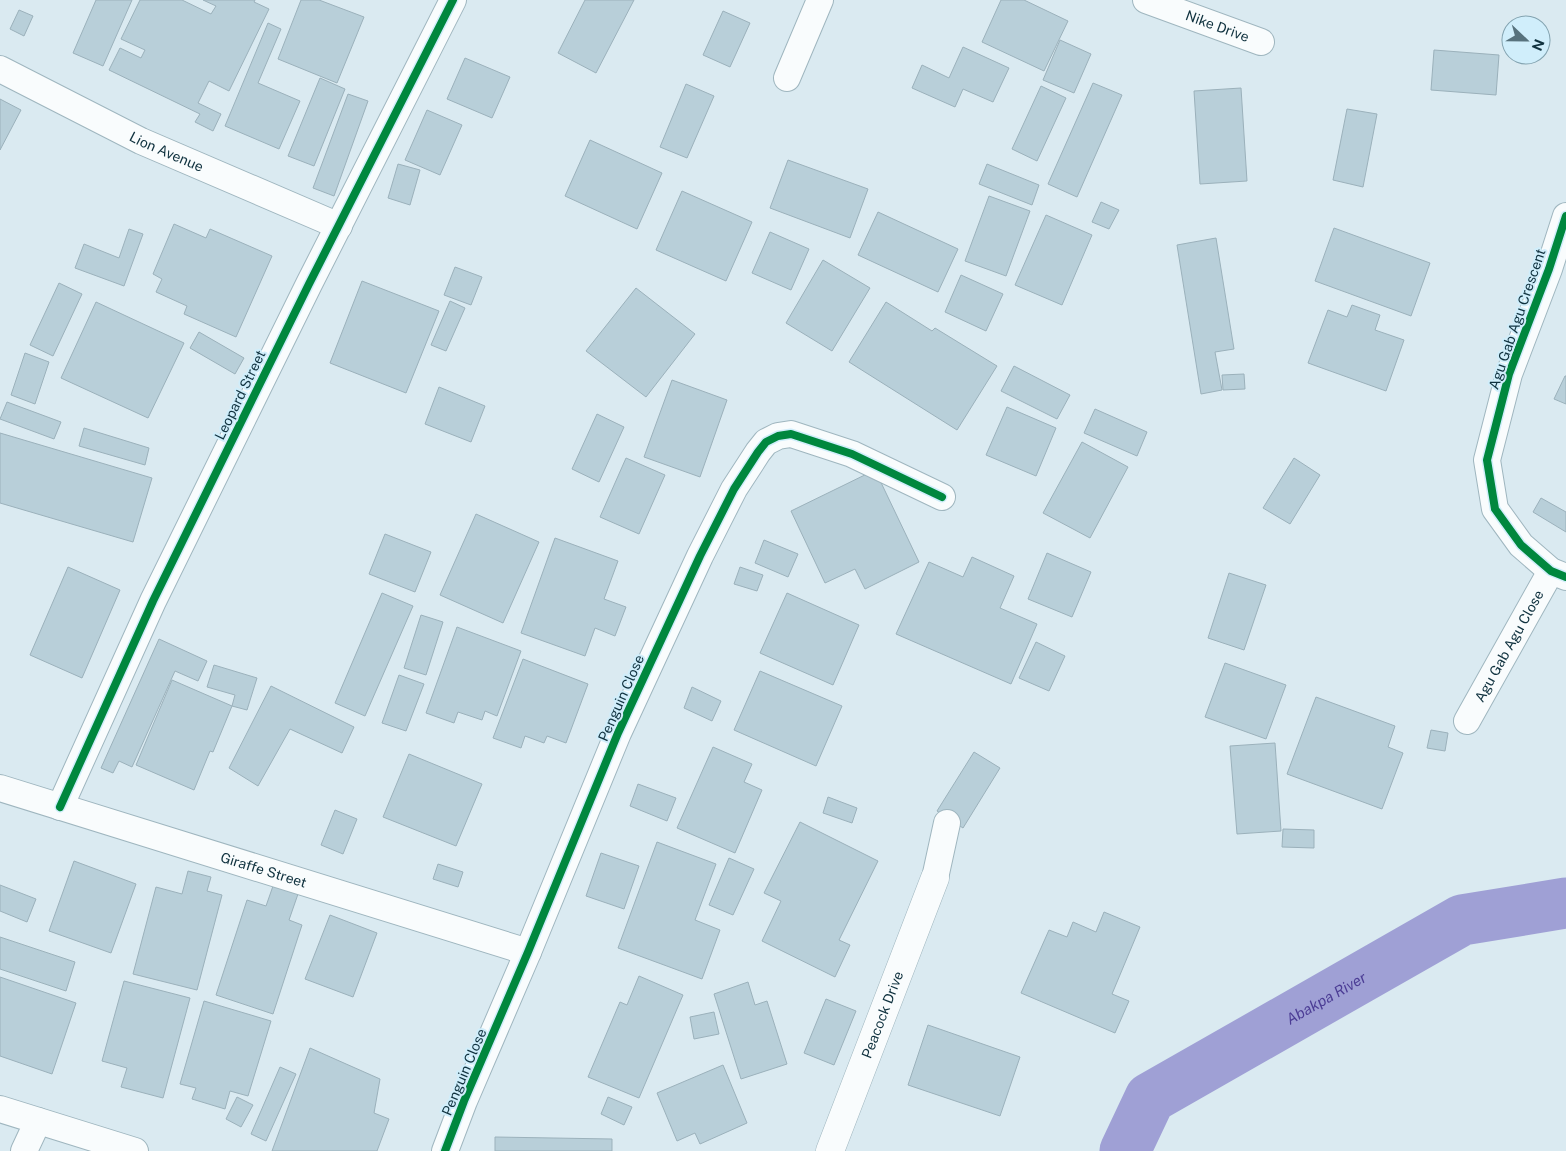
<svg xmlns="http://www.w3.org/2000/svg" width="1566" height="1151" viewBox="0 0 1566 1151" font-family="'Public Sans',sans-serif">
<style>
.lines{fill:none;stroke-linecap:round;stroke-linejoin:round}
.river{stroke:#9fa0d5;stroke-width:51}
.building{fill:#b8cfd9;stroke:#9bb1bb}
.minor-casing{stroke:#9fb6bf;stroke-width:28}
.tertiary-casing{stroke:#9fb6bf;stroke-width:29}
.minor{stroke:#f9fcfd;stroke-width:26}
.tertiary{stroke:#f9fcfd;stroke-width:28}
.cycleway-casing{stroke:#d0eefb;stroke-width:11}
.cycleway{stroke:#00873e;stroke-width:8}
.labels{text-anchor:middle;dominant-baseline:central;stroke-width:4;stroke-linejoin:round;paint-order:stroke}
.street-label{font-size:14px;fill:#10323f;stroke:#d0eefb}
.water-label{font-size:15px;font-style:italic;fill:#4c3d95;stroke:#d0eefb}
</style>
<rect width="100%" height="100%" fill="#daeaf1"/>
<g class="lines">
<!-- river -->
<path class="river" id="s1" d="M1125,1151L1150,1098L1462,920L1566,903"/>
</g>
<!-- building -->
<g class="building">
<path d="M96,0H132L103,66L73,53Z"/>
<path d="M140,0H182L211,14L216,6L203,0H255L254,2L269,9L229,91L209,81L198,103L221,114L213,131L195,122L200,114L109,70L120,48L141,58L145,50L121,39Z"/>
<path d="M301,0H319L364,17L337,83L278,59Z"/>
<path d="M585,0H634L596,73L558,53Z"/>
<path d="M1001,0H1024L1068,21L1044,71L982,42Z"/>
<path d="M19,10L33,16L24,36L10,29Z"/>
<path d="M723,11L750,23L730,67L703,55Z"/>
<path d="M268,23L281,29L258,83L300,101L279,149L225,126Z"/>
<path d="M1060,40L1091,54L1074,93L1043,80Z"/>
<path d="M963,47L1009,68L993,102L963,89L955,107L912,88L922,65L949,78Z"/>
<path d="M1434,50L1499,55L1496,95L1431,90Z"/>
<path d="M465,58L510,77L492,118L447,99Z"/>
<path d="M320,78L345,89L314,166L288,156Z"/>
<path d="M1093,83L1122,95L1077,197L1048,184Z"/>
<path d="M686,84L714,96L687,158L660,147Z"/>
<path d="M1041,86L1066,98L1037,161L1012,149Z"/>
<path d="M1241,88L1247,181L1200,184L1194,91Z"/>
<path d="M348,94L368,101L334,196L313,188Z"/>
<path d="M0,99L21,110L0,150Z"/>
<path d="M1347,109L1377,114L1363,187L1333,180Z"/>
<path d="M427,110L462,125L440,175L405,160Z"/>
<path d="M590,140L662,173L637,229L565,196Z"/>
<path d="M788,160L868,189L850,238L770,208Z"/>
<path d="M398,164L420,170L410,205L388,198Z"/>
<path d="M987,164L1039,185L1032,205L979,184Z"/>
<path d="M682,191L752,222L726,281L656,250Z"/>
<path d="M989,196L1030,211L1006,276L965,261Z"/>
<path d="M1101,202L1119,210L1109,229L1092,222Z"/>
<path d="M878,212L958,249L938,292L858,255Z"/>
<path d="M1046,215L1092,235L1062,305L1015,285Z"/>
<path d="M174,224L206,238L210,229L272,256L236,337L184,314L187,306L156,292L162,279L153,274Z"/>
<path d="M1334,228L1430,263L1411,316L1315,281Z"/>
<path d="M129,229L143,234L124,286L75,268L84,244L119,258Z"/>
<path d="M770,232L809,249L791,290L752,273Z"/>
<path d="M1216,238L1234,349L1215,352L1222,390L1201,394L1177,245Z"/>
<path d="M823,260L870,288L832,351L786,323Z"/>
<path d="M455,267L482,277L471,305L444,295Z"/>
<path d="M961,275L1003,294L986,331L945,312Z"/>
<path d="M362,281L439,311L406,393L330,363Z"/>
<path d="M59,283L82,294L53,356L30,345Z"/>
<path d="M636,288L695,334L646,397L586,351Z"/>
<path d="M450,301L465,308L446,351L431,345Z"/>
<path d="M96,302L184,343L148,418L61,378Z"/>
<path d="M886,302L932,331L935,328L997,366L957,430L849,362Z"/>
<path d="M1352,305L1380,315L1375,330L1404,340L1386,391L1308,363L1328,310L1347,317Z"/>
<path d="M199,332L244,358L235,374L190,348Z"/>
<path d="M25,353L49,362L35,404L11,395Z"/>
<path d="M1014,366L1070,395L1057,419L1001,391Z"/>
<path d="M1244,374L1245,389L1223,390L1222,375Z"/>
<path d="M1565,376H1566V404L1554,399Z"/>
<path d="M672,380L727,400L700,477L644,457Z"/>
<path d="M439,387L485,406L471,442L425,424Z"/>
<path d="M7,402L61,422L54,439L0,419Z"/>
<path d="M1007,407L1056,428L1036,476L986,455Z"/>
<path d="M1095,409L1147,432L1137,456L1084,433Z"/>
<path d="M597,414L624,427L599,482L572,469Z"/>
<path d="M84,428L149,448L145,465L79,446Z"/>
<path d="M0,433L152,478L133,542L0,503Z"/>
<path d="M1082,442L1128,467L1090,538L1043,513Z"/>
<path d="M626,458L665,475L639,534L600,517Z"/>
<path d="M1294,458L1320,475L1290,524L1263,508Z"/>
<path d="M875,470L919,562L865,589L855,569L825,583L791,511Z"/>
<path d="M1541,498L1566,512V532L1533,512Z"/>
<path d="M476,514L539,542L503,623L440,595Z"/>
<path d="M385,534L431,552L415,592L369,574Z"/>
<path d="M555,538L618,561L604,599L626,607L615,636L595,628L585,656L521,633Z"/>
<path d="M764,540L798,554L788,577L755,563Z"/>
<path d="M1047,553L1091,572L1072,617L1028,599Z"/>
<path d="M972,557L1014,576L1000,608L1037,624L1011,684L896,634L929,562L963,577Z"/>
<path d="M68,567L120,590L82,678L30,655Z"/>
<path d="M740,567L763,575L757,591L734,584Z"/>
<path d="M1229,573L1266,585L1244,650L1208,638Z"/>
<path d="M382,593L413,606L365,716L335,703Z"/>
<path d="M787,593L859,625L833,685L760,653Z"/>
<path d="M421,615L443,622L426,675L404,668Z"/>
<path d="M457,627L521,651L497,716L485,711L482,720L458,712L454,723L426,713Z"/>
<path d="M159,639L207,661L198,681L175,671L132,767L119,761L113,773L101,768Z"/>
<path d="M1036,642L1065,656L1049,691L1019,678Z"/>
<path d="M523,659L588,684L566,743L547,736L544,743L525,736L521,748L493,738Z"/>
<path d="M1225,663L1286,685L1266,739L1205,717Z"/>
<path d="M214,665L257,678L247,710L232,706L235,695L207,687Z"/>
<path d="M760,671L842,706L816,766L734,730Z"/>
<path d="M399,675L424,684L406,731L382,723Z"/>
<path d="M172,680L232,706L213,752L210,751L194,790L136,765Z"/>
<path d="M271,686L354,727L342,753L290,729L258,786L229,768Z"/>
<path d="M692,687L721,701L712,721L684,708Z"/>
<path d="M1316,697L1395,726L1388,747L1403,753L1382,809L1287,774Z"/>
<path d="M1431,730L1448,733L1445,751L1427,748Z"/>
<path d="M1275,743L1281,831L1237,834L1230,746Z"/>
<path d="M713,747L752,764L744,782L762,790L735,853L677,828Z"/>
<path d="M974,752L1000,768L963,828L937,811Z"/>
<path d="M409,754L482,784L456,846L383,817Z"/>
<path d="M638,784L676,798L667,821L630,806Z"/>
<path d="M828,797L857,808L852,823L823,813Z"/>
<path d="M335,810L357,819L343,854L321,845Z"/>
<path d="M800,822L878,861L839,940L850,945L835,977L762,941L781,901L764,893Z"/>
<path d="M1283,829L1314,830V848L1282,847Z"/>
<path d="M657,842L716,864L695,920L720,930L702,979L618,948Z"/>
<path d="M601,853L639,866L624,909L586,896Z"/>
<path d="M729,858L754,869L733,915L709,905Z"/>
<path d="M74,861L136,884L111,953L49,931Z"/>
<path d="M438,864L463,872L458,887L433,879Z"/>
<path d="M188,871L211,877L207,891L222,895L197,990L133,974L156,887L182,894Z"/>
<path d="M0,885L36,899L27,922L0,911Z"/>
<path d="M273,886L298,894L289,920L302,925L273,1014L216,995L247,900L266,906Z"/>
<path d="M1104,912L1140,927L1112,994L1129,1001L1115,1033L1021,993L1049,930L1067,937L1073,922L1096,932Z"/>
<path d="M330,915L377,933L353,997L305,979Z"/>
<path d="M0,937L75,962L66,991L0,969Z"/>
<path d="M639,976L683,995L639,1098L588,1077L620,1002L627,1005Z"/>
<path d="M0,977L76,1003L52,1074L0,1056Z"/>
<path d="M124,981L190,998L163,1098L121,1087L127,1068L102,1061Z"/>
<path d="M748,982L755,1005L767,1001L787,1064L741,1079L714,994Z"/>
<path d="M826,999L856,1011L834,1065L804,1053Z"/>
<path d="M204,1001L271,1021L248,1096L230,1091L225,1109L192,1099L196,1088L180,1084Z"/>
<path d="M714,1012L719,1034L694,1039L690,1017Z"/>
<path d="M928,1025L1020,1057L1000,1116L908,1085Z"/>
<path d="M310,1048L380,1079L374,1113L389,1119L377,1151H272Z"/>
<path d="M723,1065L747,1123L700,1144L695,1133L677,1141L657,1093Z"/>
<path d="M280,1067L296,1074L266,1141L251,1134Z"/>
<path d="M237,1097L253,1105L241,1127L226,1119Z"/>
<path d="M608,1097L632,1107L624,1125L601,1114Z"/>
<path d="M495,1137L612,1139V1151H495Z"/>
</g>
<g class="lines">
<!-- minor casing -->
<g class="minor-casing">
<g id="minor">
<path id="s2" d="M1146,0L1261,42"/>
<path id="s3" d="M0,69L141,141L339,226"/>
<path d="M787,78L820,0"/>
<path d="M1566,216L1549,269L1509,374L1487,460L1495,509L1521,545L1551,571L1566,577"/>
<path id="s4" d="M1467,721L1551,571"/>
<path id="s5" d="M0,788L528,952"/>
<path d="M60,807L153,601L309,284L453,0"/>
<path d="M935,878L947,823"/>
<path d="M0,1109L135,1151"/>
<path d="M24,1151L38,1121"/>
<path d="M445,1151L464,1101L528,952L618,733L700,556L734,489L758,452L766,442L778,436L791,434L852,454L942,497"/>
</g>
</g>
<!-- tertiary casing -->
<g class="tertiary-casing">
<g id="tertiary">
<path id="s6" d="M830,1151L935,878"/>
</g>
</g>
<!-- minor -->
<use href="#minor" class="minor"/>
<!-- tertiary -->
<use href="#tertiary" class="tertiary"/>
<!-- cycleway casing -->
<g class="cycleway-casing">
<g id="cycleway">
<path d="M1566,216L1549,269L1509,374L1487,460L1495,509L1521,545L1551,571L1566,577"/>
<path d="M60,807L153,601L309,284L453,0"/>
<path d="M445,1151L464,1101L528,952L618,733L700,556L734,489L758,452L766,442L778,436L791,434L852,454L942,497"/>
</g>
</g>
<!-- cycleway -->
<use href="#cycleway" class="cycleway"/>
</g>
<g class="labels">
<!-- street labels -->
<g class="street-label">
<text stroke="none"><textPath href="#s2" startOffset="76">Nike Drive</textPath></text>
<text stroke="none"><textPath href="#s3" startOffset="186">Lion Avenue</textPath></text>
<text transform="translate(1517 319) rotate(-71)">Agu Gab Agu Crescent</text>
<text transform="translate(240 395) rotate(-64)">Leopard Street</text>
<text stroke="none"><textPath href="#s4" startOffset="86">Agu Gab Agu Close</textPath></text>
<text transform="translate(621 698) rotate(-66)">Penguin Close</text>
<text stroke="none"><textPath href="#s5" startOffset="276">Giraffe Street</textPath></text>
<text stroke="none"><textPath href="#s6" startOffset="146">Peacock Drive</textPath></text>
<text transform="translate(464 1072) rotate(-67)">Penguin Close</text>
</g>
<!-- water labels -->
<g class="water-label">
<text stroke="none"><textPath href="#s1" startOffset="261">Abakpa River</textPath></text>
</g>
</g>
<!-- north arrow -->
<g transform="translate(1526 40) rotate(112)"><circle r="24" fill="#d0eefb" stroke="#83a3b0"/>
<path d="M0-4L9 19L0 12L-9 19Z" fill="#57727d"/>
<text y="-8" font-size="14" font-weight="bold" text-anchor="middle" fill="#10323f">N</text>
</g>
</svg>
